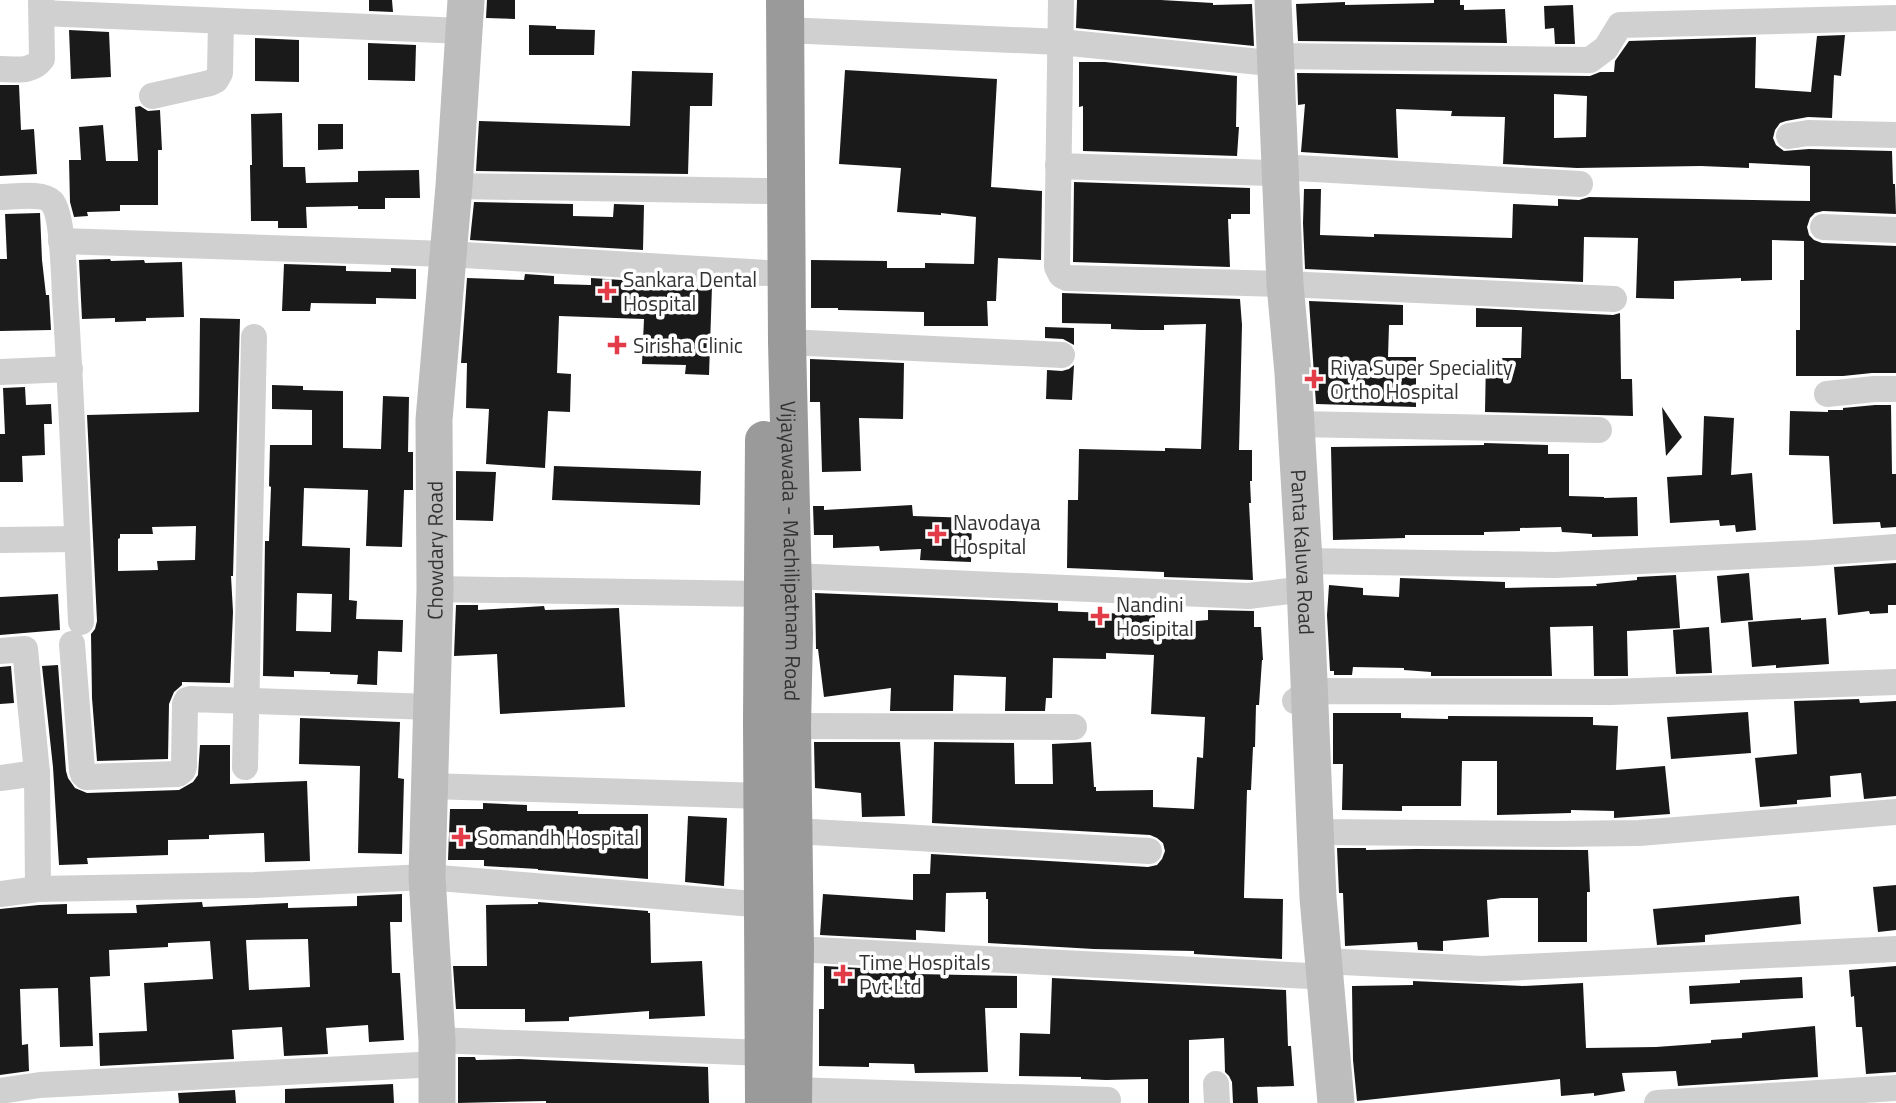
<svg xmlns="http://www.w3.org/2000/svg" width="1896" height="1103" viewBox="0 0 1896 1103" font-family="'Titillium Web',sans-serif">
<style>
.building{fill:#1a1a1a;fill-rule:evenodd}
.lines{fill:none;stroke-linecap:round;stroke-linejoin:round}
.street{stroke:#d0d0d0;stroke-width:26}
.secondary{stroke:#bdbdbd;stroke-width:37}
.highway{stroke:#9a9a9a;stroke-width:38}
.poi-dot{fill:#e23c48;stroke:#fff;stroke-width:2.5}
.labels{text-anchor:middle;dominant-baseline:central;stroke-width:7;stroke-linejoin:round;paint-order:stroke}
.poi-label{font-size:21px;fill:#333;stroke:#fff;text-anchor:start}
.street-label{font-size:21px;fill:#333;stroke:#fff}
</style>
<rect width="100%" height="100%" fill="#fff"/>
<!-- building -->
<g class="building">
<path d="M369,0H392L393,12L369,11Z"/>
<path d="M487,0H515V19L486,18Z"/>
<path d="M1077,0H1161L1213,3V5L1252,4L1254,46L1076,28Z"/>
<path d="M1434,0H1460V5H1464V10L1505,9L1507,43L1298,41L1296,4L1345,2V5L1434,3Z"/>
<path d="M1573,5L1575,44H1555L1554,28L1545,29L1544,6Z"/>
<path d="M529,25L556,26V29L595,30L594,55H529Z"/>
<path d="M69,30L109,32L111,77L71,79Z"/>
<path d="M1845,35L1841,76L1834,75L1832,118L1808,117L1786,121L1780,123L1775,130L1773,138L1776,145L1784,151L1809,149L1892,151L1893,184H1895L1896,214L1823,211L1815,213L1810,218L1807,227L1809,235L1814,240L1822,243L1896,246V373H1872L1843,376H1796V330H1800V280H1804V241L1772,240V280L1741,281V278L1674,281V299L1636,298L1638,238L1584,237L1583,282L1305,269L1303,223L1304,189H1321L1320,235L1374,237V234L1512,238L1513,204L1558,206V199L1579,200L1589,197L1810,201V166L1749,163V168L1701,166L1577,168L1503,164L1505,117L1451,116L1452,111L1396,109L1398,158L1301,152L1305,104L1298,105L1297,73L1590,76L1600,72H1614L1615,61L1629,41L1756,37L1755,88L1811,92L1817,36ZM1554,94L1587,96L1586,137L1554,138Z"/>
<path d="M255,38L299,40V82L255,81Z"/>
<path d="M368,43L416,45L415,81L368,80Z"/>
<path d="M1079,62H1105L1237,76L1236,127H1239L1237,156L1083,151V106L1079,107Z"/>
<path d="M845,70L997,79L991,187L1042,191L1041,260L998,258L996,301H987L988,326H924V312L838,310V308H811V260L887,261V268H925V263L974,264L976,217L941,213V215L897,212L901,168L839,164Z"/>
<path d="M632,71L713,73L712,106H690L688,174L476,171L479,121L630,126Z"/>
<path d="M0,85H19L21,130L34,129L37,174L0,176Z"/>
<path d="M140,106L148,111L160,110L162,150H158V205H120V211L87,212L88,216L74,217L70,202L69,160H81L79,127L103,125L106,161H138L135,107Z"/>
<path d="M282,113L283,167H305L306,183L358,182V171L419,170L420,198H385V209H358V206L306,207L307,228H278V221H251L250,165H252L251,114Z"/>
<path d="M318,124H343V149L318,150Z"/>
<path d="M1074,182L1250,188V214H1231V219H1228L1230,267L1073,262Z"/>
<path d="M474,202L573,204V216L613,217L614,204L644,205L643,250L470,240Z"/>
<path d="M40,213L42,260L46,295H49L51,330L0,331V259H7L5,214Z"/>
<path d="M110,259L111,261L144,260L145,263L182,262L184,317L146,318V321L115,322V318L82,319L79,260Z"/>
<path d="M284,264L346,266V271L391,272V268L416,269V299L376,298V304L311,303L310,311H282Z"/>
<path d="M525,274L554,276V284L591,285V278L712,286L709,375L685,374L686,365L642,364L644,319L559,316L557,373L571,374L570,412L548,411L545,468L486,464L489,409L466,408L467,363H461L467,278L524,280Z"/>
<path d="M1062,293L1240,299L1242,325L1239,450H1252V481H1250L1251,503H1249L1253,580L1164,577V572L1067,568L1068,500H1078L1079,449L1165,451V448L1201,449L1206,324L1164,325V330H1140L1111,329V324L1062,323Z"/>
<path d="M1309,301L1403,305V325H1389L1388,357H1416V407L1316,404Z"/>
<path d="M1476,308L1613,315L1620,313L1621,379H1632L1633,416L1485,412L1486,358H1521L1522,327H1476Z"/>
<path d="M200,318L240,319L233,576H231L233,612L230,683L182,682V685L174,692L169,704L168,759L97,761L92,698L91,634L95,629L97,621L87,415L199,412ZM196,526L195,560L157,561L158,570L118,571V539L120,538V534H153L152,527Z"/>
<path d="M1045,327L1074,328V345L1063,339L1045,338Z"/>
<path d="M810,359L904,363L903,419L859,418L861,471L822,472L820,402H810Z"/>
<path d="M1074,365L1072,400L1046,399L1047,370L1062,371L1069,369Z"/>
<path d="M272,385L303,386V390L343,391V448L381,449L383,396L409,397L408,452H413V490H404L402,547L366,546L368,490L304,488L302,546L350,548L349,600L357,601L356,619L403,620L402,652L378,651L377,685L357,684L358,675L330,674V672L294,671V677L263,676L265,541H269L271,487L269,486L270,445H312V410L272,409ZM297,593L332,594L331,632L296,631Z"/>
<path d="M25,387L26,405L51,404L52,424H44L45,455L22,456L23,482H0V434H5L3,388Z"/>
<path d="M1875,405H1891L1892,474H1896V527L1881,528L1880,522L1833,524L1829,456L1789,455L1790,411L1828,412V410H1843V408Z"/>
<path d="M1662,407L1682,437L1666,456Z"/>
<path d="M1704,416L1734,418L1731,475L1752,473L1756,530L1736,532L1735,525L1720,526L1719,520L1670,523L1667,477L1702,475Z"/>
<path d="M1484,443L1548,445V454H1569V496L1604,497V498L1637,497L1638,536L1592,537V534L1562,532L1561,527L1520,528V531L1484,532V535H1405V538L1333,540L1331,447L1484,445Z"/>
<path d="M554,466L701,471L700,505L552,500Z"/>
<path d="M456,471L496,472L493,521L456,520Z"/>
<path d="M912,505L913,516L972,518L971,562L920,560L921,549L880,551L879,546L833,548V535H814L813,506H824V510Z"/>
<path d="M1896,563V605H1888V613L1870,614L1869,611L1838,615L1834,567Z"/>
<path d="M1749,573L1753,620L1721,623L1717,576Z"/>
<path d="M1676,575L1680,628L1627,631L1628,676H1594L1593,626L1550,627L1552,676H1431V672L1404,670V668L1353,667L1352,675H1334V671H1330L1327,615L1329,585L1363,588V595L1399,597L1400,578L1505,582V588L1597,586L1596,584L1637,580V577Z"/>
<path d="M815,593L1058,603V611L1155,615V622L1173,623L1208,620V610L1254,611V627H1261L1263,660H1262L1259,705H1256L1255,747H1253L1251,790H1247L1244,895V898L1283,899L1282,959L1194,954V951L1094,949L988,943V899H986V892L946,893L945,932L916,930V940L820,935L823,894L913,900V874H930L931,854L1148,867L1157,865L1162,859L1165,851L1163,843L1157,838L1150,835L932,823L934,742L1014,743L1015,784H1053L1052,744L1091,742L1094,787H1096V791L1153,790V807L1194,809L1197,757L1203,758L1205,717L1151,714L1154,655L1106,653V659L1053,658L1052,698H1046L1045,711H1005L1006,677L954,675L953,711H890L891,688L824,697L818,649H816Z"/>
<path d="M58,594L60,630L0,635V597Z"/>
<path d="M456,605H478V610L544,606L545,610L619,608L625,707L500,714L497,654L454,656Z"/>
<path d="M1801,618V620L1826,618L1829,664L1776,668V665L1752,667L1748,622Z"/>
<path d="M1709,627L1712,673L1676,674L1673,630Z"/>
<path d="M58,665L66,771L68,778L75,788L87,793L179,790L193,782L198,775L200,745H230V784L307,781L310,861L265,862L264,833L209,835V839L168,840V855L87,858L88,864L59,865L53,767L42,666Z"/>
<path d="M11,666L14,703L0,704V667Z"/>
<path d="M1859,699L1860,703L1896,701V796L1864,799L1861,773L1830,776L1831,797L1797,800V804L1760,807L1755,758L1797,754L1794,701Z"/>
<path d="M1748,712L1751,753L1671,759L1667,717Z"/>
<path d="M1333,713H1401V718L1448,719V716L1593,717V725L1618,726L1616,770L1665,766L1670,814L1614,818V811L1571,810V813L1497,815V761H1462L1461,806H1402V811L1342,810L1343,764H1333Z"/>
<path d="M300,718L400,722L398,778L404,779L402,854L358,853L360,766L299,764Z"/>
<path d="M814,742H900L905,816L862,817L861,793L815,788Z"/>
<path d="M483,803L527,805V811H578V814H648V879L538,870V869L484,866V860H448L450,809H483Z"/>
<path d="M688,816L727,818L724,886L685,882Z"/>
<path d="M1337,848H1366V850L1417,849L1588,850L1590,892H1587V942H1538V898H1501L1487,900L1489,937L1443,941V951L1418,950L1417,942L1345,946L1343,893H1339Z"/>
<path d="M1896,885V930L1878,932L1873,887Z"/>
<path d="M402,894V922H390L392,973H400L404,1040L369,1042L368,1025L326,1028L328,1054L284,1056L282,1027L232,1030L234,1059L100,1066L99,1033L147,1031L144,983L213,979L210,941L168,943V947L109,950L110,976L90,977L93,1046L60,1047L58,988L20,989L22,1045L28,1044L29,1071L0,1075V909L39,905L67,904V914L137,913L136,905L202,902L203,907L288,903V908L357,906V896ZM308,939L310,987L249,990L246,940Z"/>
<path d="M1799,896L1801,924L1705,935V942L1657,945L1653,909Z"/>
<path d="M538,902L648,911V913H650L651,963L702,961L705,1016L649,1019V1011L569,1017V1021L525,1022V1009H456L453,966H487L486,905L538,904Z"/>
<path d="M824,966L916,971V974L1017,976V1008H985L988,1072L915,1073L914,1064L869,1063V1067L819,1066V1009H824Z"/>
<path d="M1896,966V1072L1866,1074L1862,1027H1856L1854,996L1851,997L1849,970Z"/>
<path d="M1802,977L1803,998L1690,1004L1689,986L1740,983V980Z"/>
<path d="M1052,978L1286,990L1288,1046H1291L1294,1086L1257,1087L1258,1103H1233L1232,1082L1229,1076L1225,1072L1224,1038L1189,1040V1103H1148V1079L1106,1080L1081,1079V1077L1019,1076L1020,1033L1050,1034Z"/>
<path d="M1413,981L1523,986L1583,983L1586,1048L1656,1047L1711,1043V1040L1742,1038V1033L1815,1026L1818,1077L1678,1086L1676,1071L1622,1073L1625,1091L1594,1096V1093L1561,1096L1560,1079L1357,1101L1353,1060L1352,986L1413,985Z"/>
<path d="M458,1057H475L476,1060L519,1059L708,1067L709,1103H546V1101L458,1103Z"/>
<path d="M393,1084L394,1103H285V1089Z"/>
<path d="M235,1090L236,1103H179L178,1093Z"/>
</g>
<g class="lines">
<!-- street -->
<g class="street">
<path d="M1061,0L1057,267L1061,275L1067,278L1278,284"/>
<path d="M42,13L463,31"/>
<path d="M785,30L1060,42L1260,62"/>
<path d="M1274,56L1590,60L1606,48L1620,25L1896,18"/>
<path d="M0,69C15,69 32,73 42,59L41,0"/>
<path d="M152,96L210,83L216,80L220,73L221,21"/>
<path d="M1789,136L1808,133L1896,135"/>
<path d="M1058,166L1270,173"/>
<path d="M1279,167L1580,184"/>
<path d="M454,186L766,191"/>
<path d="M0,197C13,197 43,192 52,202C63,215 64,277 65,297C72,405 76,513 81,622"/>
<path d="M1823,227L1896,230"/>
<path d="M61,241L447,254L766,273"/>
<path d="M1285,284L1614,299"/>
<path d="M787,342L1062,355"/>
<path d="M0,372L70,369"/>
<path d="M1827,394L1874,389H1896"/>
<path d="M1296,424L1599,430"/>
<path d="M0,540L77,539"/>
<path d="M1304,561L1555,565L1813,553L1896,547"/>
<path d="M793,576L1248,596L1289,591"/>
<path d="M435,589L763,594"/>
<path d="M72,644L82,770L83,774L86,777L178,774L183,770L184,766L185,704L187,700L190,699L432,707"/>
<path d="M0,651L25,649L37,773L38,889"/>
<path d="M1295,701L1308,691L1611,692L1896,682"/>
<path d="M792,726L1074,727"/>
<path d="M245,767L254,337"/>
<path d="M0,778L37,773"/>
<path d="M429,786L763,796"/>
<path d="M794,831L1149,851"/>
<path d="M1315,832L1552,834L1639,833L1896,812"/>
<path d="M0,894L38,889L255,885L427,877L778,906"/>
<path d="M780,950L795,949L1310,976"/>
<path d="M1323,961L1482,969L1896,949"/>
<path d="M437,1040L764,1053"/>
<path d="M1216,1084L1217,1103"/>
<path d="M792,1090L1108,1100"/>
<path d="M0,1091L40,1085L438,1064"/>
<path d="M1657,1103L1896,1088"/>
</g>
<!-- secondary -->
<g class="secondary">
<path id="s1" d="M1273,0L1285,284L1293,373L1304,561L1318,898L1336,1103"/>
<path id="s2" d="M437,1103V1040L427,877L435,589L434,420L454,186L466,0"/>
</g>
<!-- highway -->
<g class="highway">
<path id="s3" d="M785,0L787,342L794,634L792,726L795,949L793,1103"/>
<path d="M764,1103L762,720L764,440"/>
</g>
</g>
<!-- markers -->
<g class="poi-dot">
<path d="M603.5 280.5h7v7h7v7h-7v7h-7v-7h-7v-7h7z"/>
<path d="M613.5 334.5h7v7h7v7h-7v7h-7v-7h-7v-7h7z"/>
<path d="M1310.5 368.5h7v7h7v7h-7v7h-7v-7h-7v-7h7z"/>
<path d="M933.5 523.5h7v7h7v7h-7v7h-7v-7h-7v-7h7z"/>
<path d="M1096.5 605.5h7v7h7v7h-7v7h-7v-7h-7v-7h7z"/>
<path d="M457.5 826.5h7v7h7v7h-7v7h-7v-7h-7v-7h7z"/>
<path d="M839.5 963.5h7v7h7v7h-7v7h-7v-7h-7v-7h7z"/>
</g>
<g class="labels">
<!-- poi labels -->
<g class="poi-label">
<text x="623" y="279">Sankara Dental<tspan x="623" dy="24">Hospital</tspan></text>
<text x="633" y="345">Sirisha Clinic</text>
<text x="1330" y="367">Riya Super Speciality<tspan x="1330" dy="24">Ortho Hospital</tspan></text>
<text x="953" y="522">Navodaya<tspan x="953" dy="24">Hospital</tspan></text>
<text x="1116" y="604">Nandini<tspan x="1116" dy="24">Hosipital</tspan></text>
<text x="477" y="837">Somandh Hospital</text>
<text x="859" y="962">Time Hospitals<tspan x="859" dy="24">Pvt Ltd</tspan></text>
</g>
<!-- street labels -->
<g class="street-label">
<text stroke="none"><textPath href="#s2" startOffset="553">Chowdary Road</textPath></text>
<text stroke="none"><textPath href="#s3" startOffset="551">Vijayawada - Machilipatnam Road</textPath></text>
<text stroke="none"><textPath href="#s1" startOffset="553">Panta Kaluva Road</textPath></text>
</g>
</g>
</svg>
